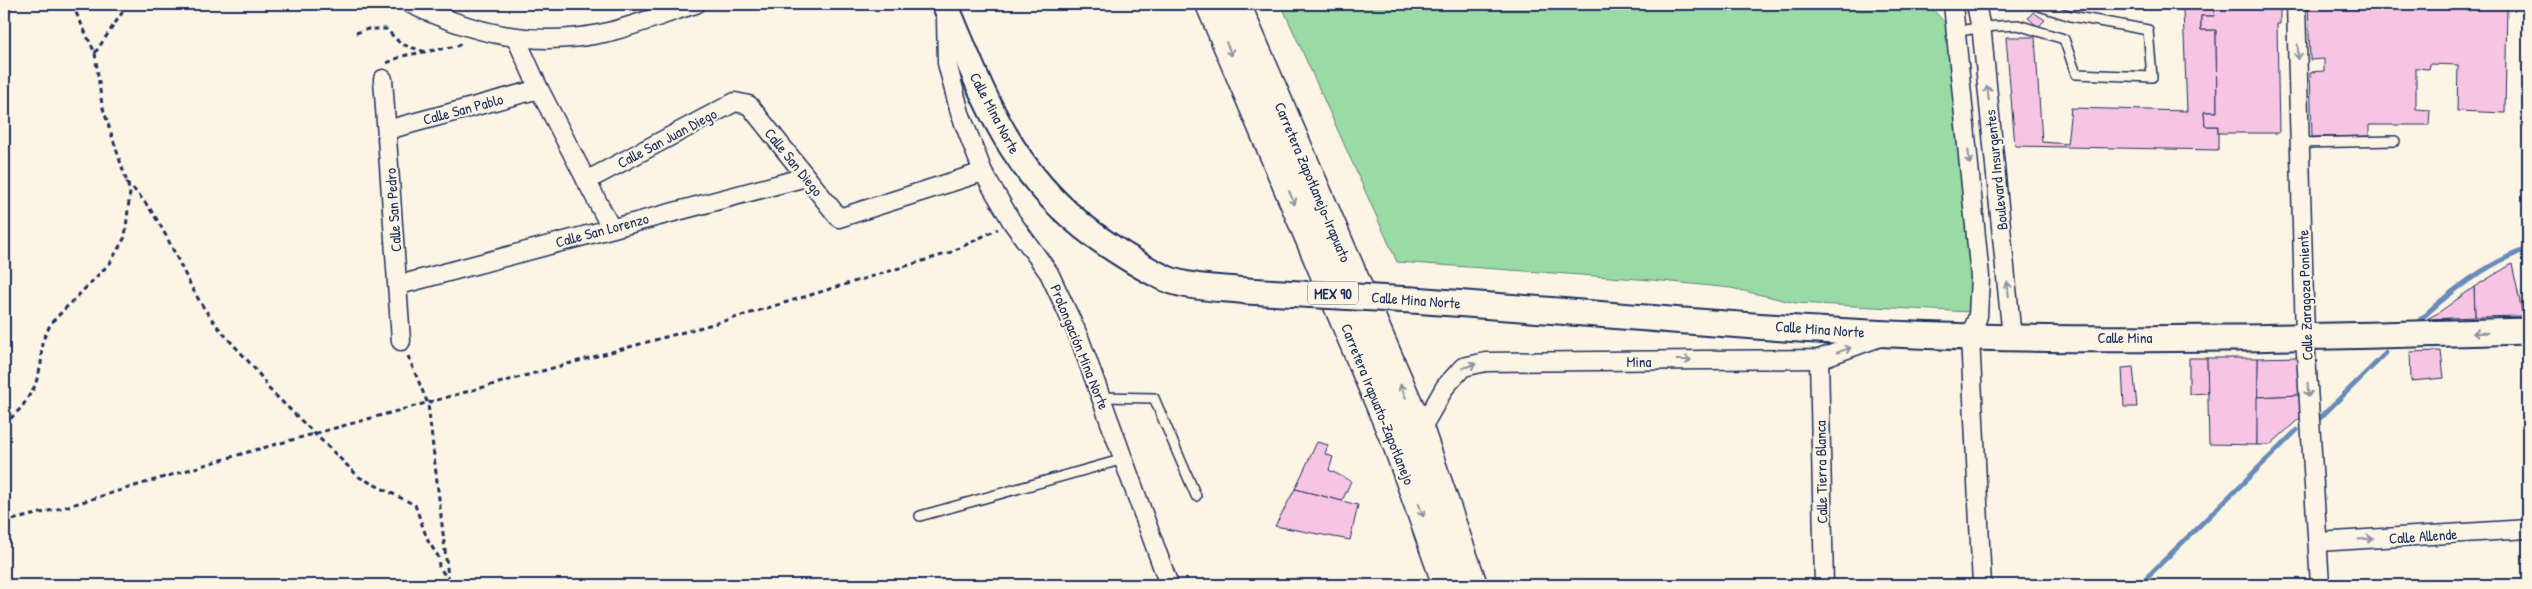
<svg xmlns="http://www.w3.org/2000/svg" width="2532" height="589" viewBox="0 0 2532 589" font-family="'Patrick Hand',sans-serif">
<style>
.green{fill:#9adaa4;stroke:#5a8481}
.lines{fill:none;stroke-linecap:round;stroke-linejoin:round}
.stream{stroke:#688cb9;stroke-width:5}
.building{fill:#f7c4e3;stroke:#1b2f5e}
.lane-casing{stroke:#1b2f5e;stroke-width:12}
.street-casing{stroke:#1b2f5e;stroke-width:21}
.secondary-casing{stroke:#1b2f5e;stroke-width:29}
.highway-casing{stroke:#1b2f5e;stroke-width:31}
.path{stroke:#1b2f5e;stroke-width:3;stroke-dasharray:5 4;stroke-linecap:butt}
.lane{stroke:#fcf5e5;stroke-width:9}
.street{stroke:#fcf5e5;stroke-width:18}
.secondary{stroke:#fcf5e5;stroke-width:25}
.highway{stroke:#fcf5e5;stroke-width:28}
.secondary-bridge-casing{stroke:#1b2f5e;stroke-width:29;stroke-linecap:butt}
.secondary-bridge{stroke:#fcf5e5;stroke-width:25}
.oneway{stroke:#8c92a2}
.labels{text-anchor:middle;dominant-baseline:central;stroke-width:4;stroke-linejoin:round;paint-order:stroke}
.shield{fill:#fcf5e5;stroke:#5e6a86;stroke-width:1}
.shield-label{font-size:14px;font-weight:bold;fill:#1b2f5e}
.street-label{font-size:15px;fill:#1b2f5e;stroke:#fcf5e5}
</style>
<rect width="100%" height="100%" fill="#fcf5e5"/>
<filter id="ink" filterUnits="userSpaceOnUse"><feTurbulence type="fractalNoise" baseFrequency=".02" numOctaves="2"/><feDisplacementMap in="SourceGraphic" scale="10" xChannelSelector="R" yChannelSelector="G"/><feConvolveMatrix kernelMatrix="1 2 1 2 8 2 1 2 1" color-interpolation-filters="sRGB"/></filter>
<g filter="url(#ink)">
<!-- green -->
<path class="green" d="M1281,4H1928L1947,25L1974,307L1970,312L1796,303L1731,288L1652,280L1397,262Z"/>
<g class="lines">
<!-- stream -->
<g class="stream">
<path d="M2415,325C2443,296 2490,261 2528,249"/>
<path d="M2320,418L2386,353"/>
<path d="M2139,585L2297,430"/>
</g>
</g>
<!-- building -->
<g class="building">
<path d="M2134,4H2213L2215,16H2201V30H2216L2217,112H2204L2205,126H2218V150L2015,146L2006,37H2035L2042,142L2067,144L2071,108L2187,111L2183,10L2133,9Z"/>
<path d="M2213,4H2280V24H2277L2279,133H2218V126H2205L2204,112H2217L2216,30H2201V16H2215Z"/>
<path d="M2308,4H2507L2505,113L2457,111L2458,65L2430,64L2429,69L2416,68V109L2430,110L2429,125H2369V136L2312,137L2310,72L2324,71V59L2310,60Z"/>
<path d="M2033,12L2045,20L2038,27L2028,18Z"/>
<path d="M2512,264L2523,316L2475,317L2474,287Z"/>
<path d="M2474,287L2475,317L2427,319L2438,313Z"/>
<path d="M2441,351L2444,378L2411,381L2410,352Z"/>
<path d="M2298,357L2300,395L2257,397L2258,358Z"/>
<path d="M2189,358H2207L2208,393L2189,394Z"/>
<path d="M2207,358H2258L2257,445L2209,444Z"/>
<path d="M2133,367L2137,407H2124L2122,368Z"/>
<path d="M2300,395L2301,417L2270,445H2257V397Z"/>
<path d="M1317,442L1328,445L1325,454L1333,457L1329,470L1351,481L1342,501L1295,489Z"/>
<path d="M1295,489L1358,505L1350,540L1275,526Z"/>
</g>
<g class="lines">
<!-- lane casing -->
<g class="lane-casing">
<g id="lane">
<path d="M1956,32L1981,27L2018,25L2064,39L2076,74L2152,77L2148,30L2071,16L2033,4"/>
<path d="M2300,143L2395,141"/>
<path d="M1101,397L1154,398L1196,496"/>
<path d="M920,516L1124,459"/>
</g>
</g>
<!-- street casing -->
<g class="street-casing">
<g id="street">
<path d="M411,4C474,34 534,48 604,33C635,26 666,13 696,4"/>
<path d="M1953,4L1980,277L1978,316L1970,337L1982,585"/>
<path d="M1976,4L1982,34L2012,338"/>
<path d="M2296,4L2305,337L2320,585"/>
<path d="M946,18L947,63L960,113L983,172L1012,222L1049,273L1079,337L1169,585"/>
<path d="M516,38L539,89L611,228"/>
<path d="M383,79L401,341"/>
<path d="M387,130L539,89"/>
<path d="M586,181L735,102L749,105L839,218L983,172"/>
<path d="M399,285L806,177"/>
<path d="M1819,359L1824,585"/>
<path d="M1420,431L1445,387L1463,367L1486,362L1819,359L1880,337"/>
<path d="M2318,542L2528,529"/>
</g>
</g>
<!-- secondary casing -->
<g class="secondary-casing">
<g id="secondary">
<path d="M945,4C987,105 1013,181 1108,245C1126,257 1146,270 1167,279C1188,288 1223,288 1246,291"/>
<path d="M1412,300C1599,313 1785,332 1972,337C2157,342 2343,336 2528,331"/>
</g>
</g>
<!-- highway casing -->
<g class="highway-casing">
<g id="highway">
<path d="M1210,4L1398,447L1447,585"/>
<path d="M1236,4L1420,431L1473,585"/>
</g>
</g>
<!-- path -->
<g class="path">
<path d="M356,33L368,29H386L401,44L426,52"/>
<path d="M95,53L128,4"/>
<path d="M387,63L402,56L457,46L464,42"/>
<path d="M126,182C168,219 178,274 211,318C229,343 253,362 269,389L359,477L415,505L428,541L438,556L439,567L448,579"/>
<path d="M408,356L428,404L449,585"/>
<path d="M4,425L22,407L35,386L41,365L42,342L51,323L110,263L125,237L130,192L102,105L95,53L72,4"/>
<path d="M4,522L65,507L248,452L731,319L949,253L998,229"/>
</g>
<!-- lane -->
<use href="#lane" class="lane"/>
<!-- street -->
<use href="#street" class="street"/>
<!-- secondary -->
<use href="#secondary" class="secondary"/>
<!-- highway -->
<use href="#highway" class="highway"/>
<!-- secondary-bridge casing -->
<g class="secondary-bridge-casing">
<path id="secondary-bridge" d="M1246,291L1412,300"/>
</g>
<!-- secondary-bridge -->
<use href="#secondary-bridge" class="secondary-bridge"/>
</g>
<!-- one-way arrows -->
<defs><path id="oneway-shaft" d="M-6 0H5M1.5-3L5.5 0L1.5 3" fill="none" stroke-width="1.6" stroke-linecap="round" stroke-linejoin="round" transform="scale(1.25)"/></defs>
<g class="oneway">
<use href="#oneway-shaft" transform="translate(1229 49) rotate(67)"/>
<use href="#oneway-shaft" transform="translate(2298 52) rotate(88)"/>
<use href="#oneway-shaft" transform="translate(1988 93) rotate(-96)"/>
<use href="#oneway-shaft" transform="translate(1969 157) rotate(84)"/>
<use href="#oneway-shaft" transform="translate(1292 198) rotate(67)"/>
<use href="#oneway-shaft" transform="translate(2008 289) rotate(-96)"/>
<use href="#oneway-shaft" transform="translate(2480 333) rotate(179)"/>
<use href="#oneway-shaft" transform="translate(1844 350) rotate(-20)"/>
<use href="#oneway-shaft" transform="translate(1684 360)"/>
<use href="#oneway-shaft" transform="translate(1469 366) rotate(-17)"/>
<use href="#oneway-shaft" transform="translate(2308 390) rotate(87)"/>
<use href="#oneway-shaft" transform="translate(1403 391) rotate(-113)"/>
<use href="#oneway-shaft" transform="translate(1421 510) rotate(70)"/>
<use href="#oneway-shaft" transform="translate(2366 539) rotate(-4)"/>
</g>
</g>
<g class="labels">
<!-- shield labels -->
<rect class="shield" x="1308" y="281.5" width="50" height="23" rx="4"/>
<g class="shield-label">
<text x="1333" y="293">MEX 90</text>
</g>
<!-- street labels -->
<g class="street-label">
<text transform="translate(463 109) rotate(-15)">Calle San Pablo</text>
<text transform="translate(995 113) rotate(62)">Calle Mina Norte</text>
<text transform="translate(667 138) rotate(-28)">Calle San Juan Diego</text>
<text transform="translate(794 162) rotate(51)">Calle San Diego</text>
<text transform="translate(1996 170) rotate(-96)">Boulevard Insurgentes</text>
<text transform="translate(1313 182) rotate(67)">Carretera Zapotlanejo-Irapuato</text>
<text transform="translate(393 210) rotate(-94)">Calle San Pedro</text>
<text transform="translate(602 230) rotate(-15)">Calle San Lorenzo</text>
<text transform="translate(2305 295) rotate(-92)">Calle Zaragoza Poniente</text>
<text transform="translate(1416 300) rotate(4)">Calle Mina Norte</text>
<text transform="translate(1820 329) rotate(4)">Calle Mina Norte</text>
<text x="2125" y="337">Calle Mina</text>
<text transform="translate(1080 347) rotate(68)">Prolongación Mina Norte</text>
<text x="1639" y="361">Mina</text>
<text transform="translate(1378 404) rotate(68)">Carretera Irapuato-Zapotlanejo</text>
<text transform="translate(1821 472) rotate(-91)">Calle Tierra Blanca</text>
<text transform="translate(2423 536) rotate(-4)">Calle Allende</text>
</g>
</g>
<!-- margin -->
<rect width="2532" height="589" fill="none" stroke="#fcf5e5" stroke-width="20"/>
<rect x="10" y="10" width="2512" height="569" fill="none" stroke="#1b2f5e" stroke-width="2" filter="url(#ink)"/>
</svg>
